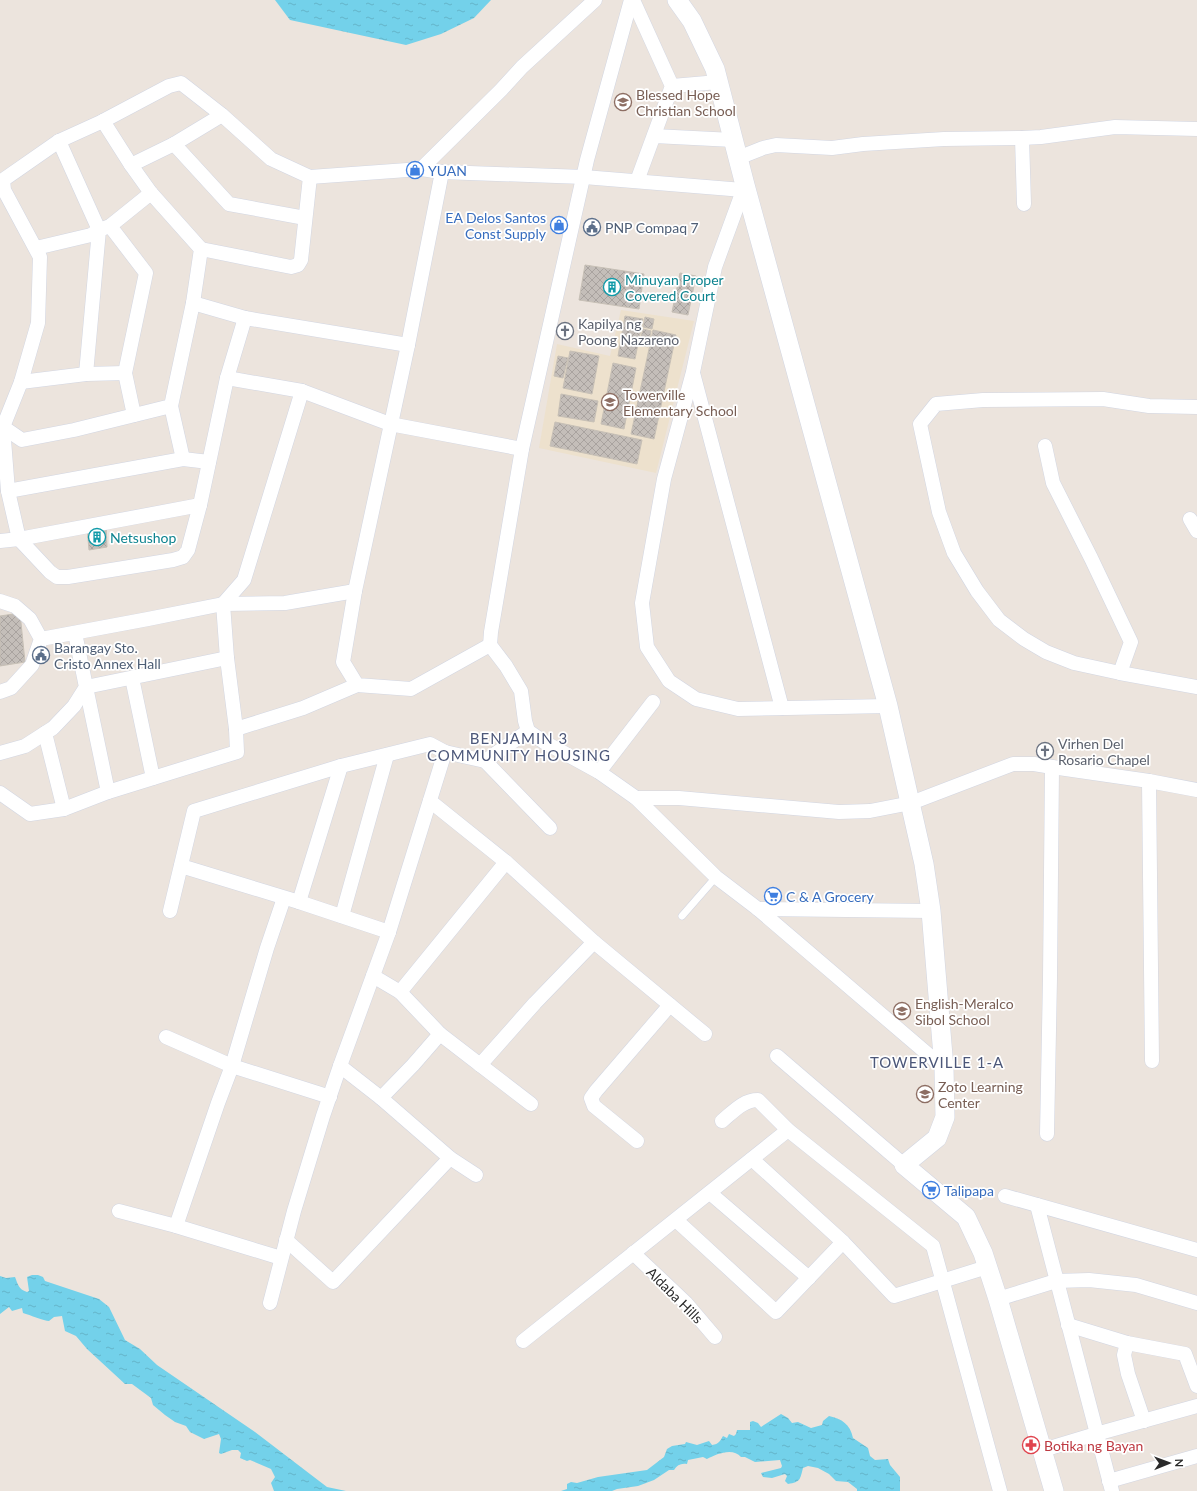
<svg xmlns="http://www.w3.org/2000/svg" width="1197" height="1491" viewBox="0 0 1197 1491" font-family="Lato,sans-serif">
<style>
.education{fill:#ede1cd}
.water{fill:url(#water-ripples)}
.building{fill:url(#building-cross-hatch);stroke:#c7c0b6}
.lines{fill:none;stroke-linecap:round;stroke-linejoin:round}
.lane-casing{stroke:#d2d6e2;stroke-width:8}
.street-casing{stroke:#d2d6e2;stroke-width:15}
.secondary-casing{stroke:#d2d6e2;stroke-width:20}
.lane{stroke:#fff;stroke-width:7}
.street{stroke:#fff;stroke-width:14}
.secondary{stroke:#fff;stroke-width:19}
.labels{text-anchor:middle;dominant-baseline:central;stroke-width:3.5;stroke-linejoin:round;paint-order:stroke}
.education-label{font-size:14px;fill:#785e54;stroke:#fff;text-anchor:start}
.shop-label{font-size:14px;fill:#366cbe;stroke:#fff;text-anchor:start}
.service-label{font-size:14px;fill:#4e5e75;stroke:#fff;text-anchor:start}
.culture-label{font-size:14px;fill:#0d838f;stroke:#fff;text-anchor:start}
.worship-label{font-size:14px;fill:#5b616d;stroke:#fff;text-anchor:start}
.street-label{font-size:14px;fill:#2a2a2a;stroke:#fff}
.health-label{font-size:14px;fill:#be3a42;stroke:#fff;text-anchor:start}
.neighbourhood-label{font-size:15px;letter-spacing:1px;fill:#4c5779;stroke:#fff}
</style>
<defs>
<pattern id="water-ripples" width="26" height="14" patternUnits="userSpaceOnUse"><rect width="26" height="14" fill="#73d1ea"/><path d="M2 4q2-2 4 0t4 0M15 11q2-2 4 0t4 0" fill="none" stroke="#64b4c9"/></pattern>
<pattern id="building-cross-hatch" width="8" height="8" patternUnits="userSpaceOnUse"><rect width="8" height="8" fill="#c4beb9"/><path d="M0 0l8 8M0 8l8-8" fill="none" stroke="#a9a39f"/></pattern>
</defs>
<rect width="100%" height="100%" fill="#ece4dd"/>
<!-- education -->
<path class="education" d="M621,310L694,321L656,473L539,448L557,344L610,356Z"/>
<!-- water -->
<g class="water">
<path d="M275,0H491L474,18L441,34L406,45L290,20Z"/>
<path d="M32,1275H38L43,1277L45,1281L99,1299L109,1307L125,1340L140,1349L157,1365L255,1432L327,1487L346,1491H274L271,1483L275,1477L271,1469L250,1460L247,1461L240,1458L241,1453L238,1450H232L221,1454L219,1453L221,1439L219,1434L204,1439L190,1432L186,1426L175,1422L165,1415L153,1405L151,1398L132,1384H125L87,1349L76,1336L65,1331L62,1316L54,1317L49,1321C44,1321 30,1315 23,1313L22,1308L12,1311L9,1307L0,1314V1276L6,1278L15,1277C18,1284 18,1289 27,1292L29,1291L27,1277Z"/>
<path d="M781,1414L788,1418L792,1423L798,1422L811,1428L822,1425L823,1421L829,1416C842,1419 850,1424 853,1438L868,1448L870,1456L875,1460L888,1459L890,1465L900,1477V1491H857V1489L848,1482L836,1481L829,1474L818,1468L808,1466L803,1468C800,1479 801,1482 788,1484L785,1481L787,1476L785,1474L772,1478L763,1477L761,1473L781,1468L782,1466L780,1460L755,1462L745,1457H741C733,1447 716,1454 707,1459L703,1457L688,1460L687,1464C681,1463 677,1465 674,1470H669L654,1480L638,1486L617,1489L612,1491H561L567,1489V1484L571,1482L577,1483L598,1477L647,1470L664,1457L667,1449L672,1446L685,1444L686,1442L697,1445L709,1441L712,1445C719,1444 720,1441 723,1436L727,1438L729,1434L734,1436L736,1434L737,1430H750V1422L753,1421L758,1423L761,1427Z"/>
</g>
<!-- building -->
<g class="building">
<path d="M585,265L644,274L639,309L579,300Z"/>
<path d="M680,273L696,276L688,315L672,312Z"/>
<path d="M625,316L643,319L635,359L618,356Z"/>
<path d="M645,317L654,319L652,329L643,327Z"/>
<path d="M643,329L651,331L648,347L639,345Z"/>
<path d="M653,330L676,335L654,439L631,434Z"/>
<path d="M570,351L599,356L592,394L563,388Z"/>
<path d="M558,356L568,358L563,378L554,376Z"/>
<path d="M613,363L636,368L624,429L601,424Z"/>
<path d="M561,394L598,401L594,422L558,416Z"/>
<path d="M555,422L642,440L637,464L550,446Z"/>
<path d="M106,524L107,547L89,550L87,527Z"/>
<path d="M20,613L25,662L0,666V616Z"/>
</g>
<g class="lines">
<!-- lane casing -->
<g class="lane-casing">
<path id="lane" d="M682,916L716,877"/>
</g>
<!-- street casing -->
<g class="street-casing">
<g id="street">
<path d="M631,0L587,160L522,449L491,632L490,645L506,666L521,691L525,721L528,731L544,742L599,772L636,798L716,877L758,909L944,1068"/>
<path d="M633,0L672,86L637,181"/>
<path d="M672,86L718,82"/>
<path d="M654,136L733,140"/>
<path d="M1022,138L1024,204"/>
<path d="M59,141L99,230L86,374"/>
<path d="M174,144L229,204L305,218"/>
<path d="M738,158L763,148L776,145L832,148L863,144L944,139L1022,138L1041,137L1115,127L1197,129"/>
<path d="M131,165L174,144L222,115"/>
<path d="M421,169L501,90L522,67L595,0"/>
<path d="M442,172L408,345L355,591L343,662L357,685L411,689L490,645"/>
<path d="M745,185L715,267L693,372L664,479L642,603L647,647L669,681L696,699L738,709L888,706"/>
<path d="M110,226L146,273L125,373L134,415"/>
<path d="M36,248L91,235L99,230L110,226L151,193"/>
<path d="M201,249L291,267L298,265L301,260L310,177"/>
<path d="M193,303L245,318L408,345"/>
<path d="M245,318L227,378L200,505L188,550L183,557L173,560L68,577H57L50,572L19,539L8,491L3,427L21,382L38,323L40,257L4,190L3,180L59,141L103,121L169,86L181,83L222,115L271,159L310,177L421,169L442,172L584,177L743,190"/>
<path d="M693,373L782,708"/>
<path d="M227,378L302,391L390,424L522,449"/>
<path d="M21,382L86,374L125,373"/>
<path d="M171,406L183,459"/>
<path d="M1197,407L1149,406L1103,399L983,400L936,404L920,424L939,512L954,553L977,591L999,620L1024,639L1046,652L1074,663L1120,673L1197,687"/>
<path d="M3,427L22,440L74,430L171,406L193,303L201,249L151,193L131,165L103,121"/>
<path d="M1045,446L1053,483L1091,558L1131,642L1120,673"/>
<path d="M8,491L183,459L209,462"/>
<path d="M1190,519L1197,531"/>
<path d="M0,541L19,539L200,505"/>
<path d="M0,601L15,606L30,619L41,639L32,665L11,688L0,692"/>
<path d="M41,639L148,619L223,604L285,603L355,591"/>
<path d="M132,678L153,778"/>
<path d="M236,729L303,708L357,685"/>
<path d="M528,731L485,761L550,828"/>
<path d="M45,733L64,809"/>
<path d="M0,753L25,746L53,728L74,706L86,687L75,633"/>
<path d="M599,772L653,702"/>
<path d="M1149,781L1152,1061"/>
<path d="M108,792L86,687L227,658"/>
<path d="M0,793L30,814L64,809L108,792L237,752L236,729L227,658L223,604L244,580L302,391"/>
<path d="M636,798H679L839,812L870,811L911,803L1013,764H1034L1052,767L1149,781L1197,790"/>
<path d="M430,801L506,862L594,942L705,1034"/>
<path d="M181,866L299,902L389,932"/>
<path d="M299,902L341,766"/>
<path d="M758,909L931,911"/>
<path d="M170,911L194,811L341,766L430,744L445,752"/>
<path d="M342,916L387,755"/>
<path d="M373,976L400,992L440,1034L531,1104"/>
<path d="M400,992L506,862"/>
<path d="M166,1037L232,1066L330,1097"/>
<path d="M777,1056L904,1165"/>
<path d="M480,1065L535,1003L594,942"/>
<path d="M340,1066L381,1098L450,1158L476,1175"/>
<path d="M381,1098L413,1065L440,1034"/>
<path d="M722,1121C733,1112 743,1100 758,1100L788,1130L933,1246L1000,1491"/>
<path d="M1047,1134L1050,978L1052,767"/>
<path d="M637,1141L594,1106L591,1098L596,1091L670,1005"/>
<path d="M752,1159L843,1242L894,1296L987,1267"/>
<path d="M710,1193L809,1278"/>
<path d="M1005,1196L1197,1250"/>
<path d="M1037,1205L1112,1491"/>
<path d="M119,1211L176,1226L281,1258"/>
<path d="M676,1220L776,1312L843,1242"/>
<path d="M176,1226L218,1103L232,1066L267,948L284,898"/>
<path d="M286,1240L333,1282L450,1158"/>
<path d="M633,1253L686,1303L715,1337"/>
<path d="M998,1299L1056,1281L1089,1280L1136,1285L1197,1303"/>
<path d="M270,1303L294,1211L323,1116L340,1066L389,932L445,752L485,761"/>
<path d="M1068,1325L1127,1343L1185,1354L1197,1386"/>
<path d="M523,1341L788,1130"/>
<path d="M1127,1343L1124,1355L1128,1374L1144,1421"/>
<path d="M1043,1450L1096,1434L1197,1406"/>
<path d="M1109,1481L1197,1456"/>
</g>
</g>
<!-- secondary casing -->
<g class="secondary-casing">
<path id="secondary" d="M677,0L692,21L715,69L745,185L888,706L924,864L931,911L944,1068L945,1117L937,1138L904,1165L966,1217L983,1253L998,1299L1054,1491"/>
</g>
<!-- lane -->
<use href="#lane" class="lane"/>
<!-- street -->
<use href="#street" class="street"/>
<!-- secondary -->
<use href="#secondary" class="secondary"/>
</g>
<!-- icons -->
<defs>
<g id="school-ring" transform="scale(0.9)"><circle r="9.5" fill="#fff" stroke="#8d6e63" stroke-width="1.5"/><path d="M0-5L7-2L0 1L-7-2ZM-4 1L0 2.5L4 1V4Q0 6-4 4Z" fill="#8d6e63"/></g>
<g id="shop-ring" transform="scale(0.9)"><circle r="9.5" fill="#fff" stroke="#3f7fe0" stroke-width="1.5"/><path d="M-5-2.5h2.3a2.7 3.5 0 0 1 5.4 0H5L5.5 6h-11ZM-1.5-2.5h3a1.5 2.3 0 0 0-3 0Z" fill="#3f7fe0"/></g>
<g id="civic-ring" transform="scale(0.9)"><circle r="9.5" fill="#fff" stroke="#5c6f8a" stroke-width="1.5"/><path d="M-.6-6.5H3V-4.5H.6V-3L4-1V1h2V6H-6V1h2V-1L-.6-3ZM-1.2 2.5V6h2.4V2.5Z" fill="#5c6f8a"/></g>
<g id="building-ring" transform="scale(0.9)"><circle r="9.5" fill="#fff" stroke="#0f9aa8" stroke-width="1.5"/><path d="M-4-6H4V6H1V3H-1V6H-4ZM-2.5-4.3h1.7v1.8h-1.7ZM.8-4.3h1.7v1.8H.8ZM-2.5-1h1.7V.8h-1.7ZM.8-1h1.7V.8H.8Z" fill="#0f9aa8"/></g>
<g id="church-ring" transform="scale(0.9)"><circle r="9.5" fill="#fff" stroke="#6b7280" stroke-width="1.5"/><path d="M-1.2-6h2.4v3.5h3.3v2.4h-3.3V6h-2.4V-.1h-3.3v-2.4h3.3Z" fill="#6b7280"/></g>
<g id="supermarket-ring" transform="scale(0.9)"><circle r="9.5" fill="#fff" stroke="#3f7fe0" stroke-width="1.5"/><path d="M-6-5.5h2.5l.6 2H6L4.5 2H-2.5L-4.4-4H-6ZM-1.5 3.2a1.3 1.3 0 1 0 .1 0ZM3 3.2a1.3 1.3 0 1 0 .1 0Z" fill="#3f7fe0"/></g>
<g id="pharmacy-ring" transform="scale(0.9)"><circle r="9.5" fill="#fff" stroke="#e0444e" stroke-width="1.5"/><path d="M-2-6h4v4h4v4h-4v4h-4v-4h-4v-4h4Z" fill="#e0444e"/></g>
</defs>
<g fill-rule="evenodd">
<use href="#school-ring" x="623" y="102"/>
<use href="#shop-ring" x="415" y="170"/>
<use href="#shop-ring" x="559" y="225"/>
<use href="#civic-ring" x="592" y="227"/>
<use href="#building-ring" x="612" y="287"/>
<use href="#church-ring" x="565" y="331"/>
<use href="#school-ring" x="610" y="402"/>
<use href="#building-ring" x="97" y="537"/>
<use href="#civic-ring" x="41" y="655"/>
<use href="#church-ring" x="1045" y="751"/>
<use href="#supermarket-ring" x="773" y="896"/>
<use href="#school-ring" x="902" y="1011"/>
<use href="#school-ring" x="925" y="1094"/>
<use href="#supermarket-ring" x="931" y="1190"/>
<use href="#pharmacy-ring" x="1031" y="1445"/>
</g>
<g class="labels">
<!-- education labels -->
<g class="education-label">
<text x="636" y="94">Blessed Hope<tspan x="636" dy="16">Christian School</tspan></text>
<text x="623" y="394">Towerville<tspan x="623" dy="16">Elementary School</tspan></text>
<text x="915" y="1003">English-Meralco<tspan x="915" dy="16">Sibol School</tspan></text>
<text x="938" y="1086">Zoto Learning<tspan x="938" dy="16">Center</tspan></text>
</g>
<!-- shop labels -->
<g class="shop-label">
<text x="428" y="170">YUAN</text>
<text x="546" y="217" text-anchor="end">EA Delos Santos<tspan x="546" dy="16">Const Supply</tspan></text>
<text x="786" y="896">C &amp; A Grocery</text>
<text x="944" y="1190">Talipapa</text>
</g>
<!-- service labels -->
<g class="service-label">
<text x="605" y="227">PNP Compaq 7</text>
<text x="54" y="647">Barangay Sto.<tspan x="54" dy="16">Cristo Annex Hall</tspan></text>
</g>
<!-- culture labels -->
<g class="culture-label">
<text x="625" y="279">Minuyan Proper<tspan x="625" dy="16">Covered Court</tspan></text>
<text x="110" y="537">Netsushop</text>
</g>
<!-- worship labels -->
<g class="worship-label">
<text x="578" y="323">Kapilya ng<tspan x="578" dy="16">Poong Nazareno</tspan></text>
<text x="1058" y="743">Virhen Del<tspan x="1058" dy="16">Rosario Chapel</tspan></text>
</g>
<!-- street labels -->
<g class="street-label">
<text transform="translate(675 1295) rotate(45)">Aldaba Hills</text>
</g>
<!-- health labels -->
<g class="health-label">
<text x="1044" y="1445">Botika ng Bayan</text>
</g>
<!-- neighbourhood labels -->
<g class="neighbourhood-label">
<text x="519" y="738">BENJAMIN 3<tspan x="519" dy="17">COMMUNITY HOUSING</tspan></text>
<text x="937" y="1062">TOWERVILLE 1-A</text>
</g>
</g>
<!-- north arrow -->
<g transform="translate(1169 1463) rotate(89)" stroke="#ffffff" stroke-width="3" paint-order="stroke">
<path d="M0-3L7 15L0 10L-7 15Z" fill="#2a2a2a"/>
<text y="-6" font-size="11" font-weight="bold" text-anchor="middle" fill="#2a2a2a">N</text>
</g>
</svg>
